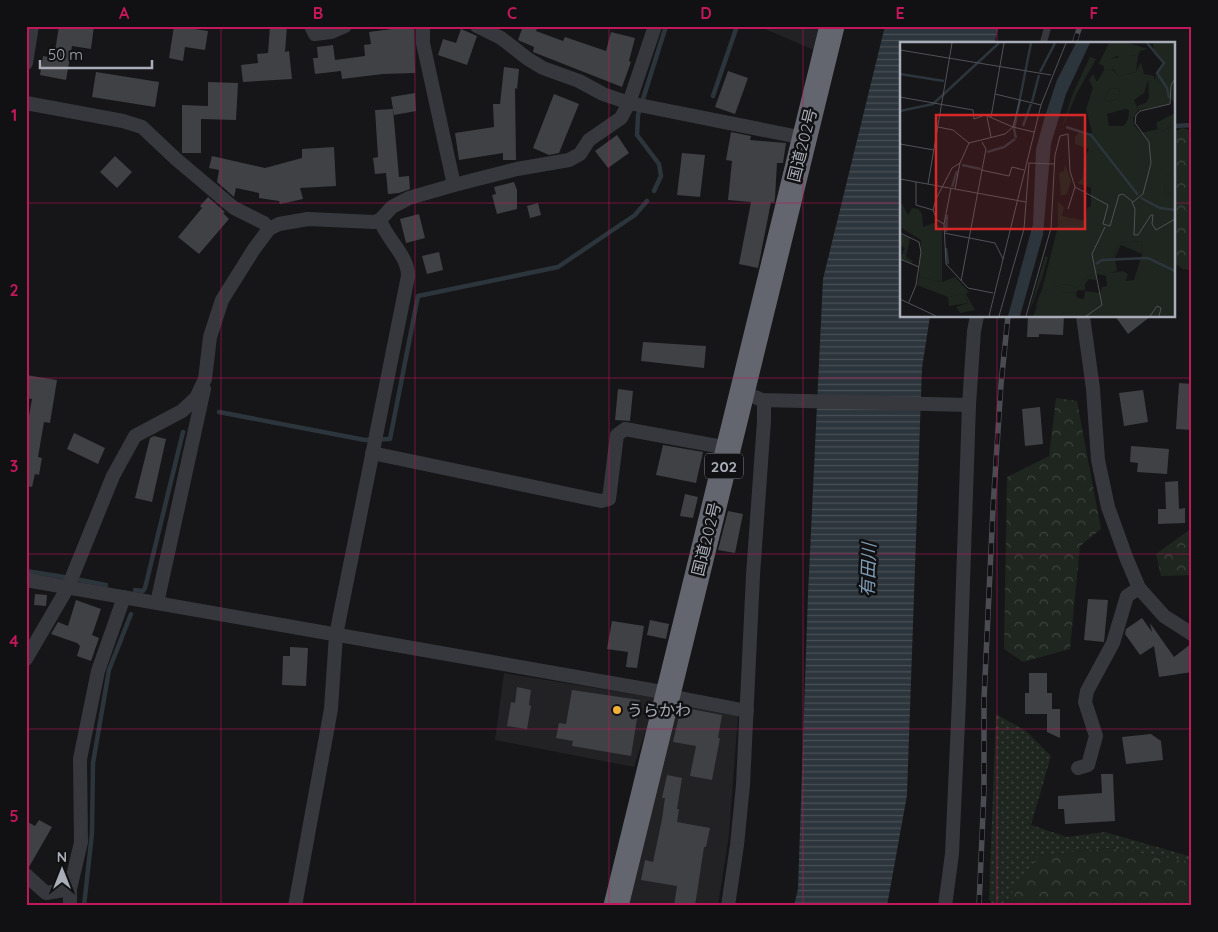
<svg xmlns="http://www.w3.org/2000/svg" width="1218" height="932" viewBox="0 0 1218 932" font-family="Quicksand,'Noto Sans JP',sans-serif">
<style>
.built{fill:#222225}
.grass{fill:url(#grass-dots)}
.forest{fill:url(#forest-crowns)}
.water{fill:url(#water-rules)}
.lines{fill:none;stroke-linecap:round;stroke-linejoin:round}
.stream{stroke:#2c353c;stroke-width:4.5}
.building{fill:#404145}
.lane{stroke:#37383d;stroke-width:7}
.street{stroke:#37383d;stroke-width:14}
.highway{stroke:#63666e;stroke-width:25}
.rail-casing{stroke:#4a4c52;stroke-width:5.5}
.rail{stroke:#111113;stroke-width:4;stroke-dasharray:11;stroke-linecap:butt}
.grid{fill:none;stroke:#c2185b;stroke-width:1;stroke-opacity:0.55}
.poi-dot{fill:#f2b134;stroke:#111113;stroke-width:2}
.labels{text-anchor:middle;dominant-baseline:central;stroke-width:5;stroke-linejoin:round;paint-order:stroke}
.shield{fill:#111113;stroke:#7b7e86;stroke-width:1}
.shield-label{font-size:15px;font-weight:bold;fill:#a8adb8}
.street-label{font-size:16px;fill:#a8adb8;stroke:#111113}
.poi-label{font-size:16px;fill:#a8adb8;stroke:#111113;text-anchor:start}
.water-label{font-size:18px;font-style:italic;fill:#7f9bb3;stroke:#111113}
.inset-river{fill:none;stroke:#2c353c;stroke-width:2.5}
.inset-road{fill:none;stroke:#505258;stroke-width:1}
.view{fill:#d62828;fill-opacity:0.15;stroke:#d62828;stroke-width:2.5}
.inset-edge{fill:none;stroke:#a8adb8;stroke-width:2.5}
.neatline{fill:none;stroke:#c2185b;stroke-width:2}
.grid-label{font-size:16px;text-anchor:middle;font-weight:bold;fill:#c2185b}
</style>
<defs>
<pattern id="grass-dots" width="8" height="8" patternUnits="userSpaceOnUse" patternTransform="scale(1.25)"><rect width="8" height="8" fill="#1e261f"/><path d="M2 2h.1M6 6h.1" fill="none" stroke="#3c433d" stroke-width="1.8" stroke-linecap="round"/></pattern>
<pattern id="forest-crowns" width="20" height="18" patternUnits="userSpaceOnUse" patternTransform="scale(1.25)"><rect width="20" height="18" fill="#1e261f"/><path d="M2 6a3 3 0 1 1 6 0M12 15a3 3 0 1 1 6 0" fill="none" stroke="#3c433d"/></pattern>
<pattern id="water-rules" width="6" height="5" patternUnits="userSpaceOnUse" patternTransform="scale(1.25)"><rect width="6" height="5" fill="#2c353c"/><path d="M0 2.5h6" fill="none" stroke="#485056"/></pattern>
</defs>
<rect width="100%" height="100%" fill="#161618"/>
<!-- built -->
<g class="built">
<path d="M758,26H820L814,50Z"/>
<path d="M504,673L656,698L634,767L495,740Z"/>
<path d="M677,702L738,716L729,835L718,906H628Z"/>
</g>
<!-- grass -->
<path class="grass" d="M996,714L1026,731L1051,756L1031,825L1067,837L1105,832L1192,857V862L1110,848L1039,856L1003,906H994L989,900Z"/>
<!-- forest -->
<g class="forest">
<path d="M1182,128L1192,131V270L1183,269L1174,263V132Z"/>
<path d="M1056,398L1077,401L1101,529L1080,546L1070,649L1023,662L1004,649L1007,477L1049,456Z"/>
<path d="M1192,528V575L1161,576L1156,554Z"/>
<path d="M1110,848L1192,862V906H1003L1038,856Z"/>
</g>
<!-- water -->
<path class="water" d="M885,26H999L994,44H902V316H930L922,368L907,795L887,906H794L798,889L808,594L823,279Z"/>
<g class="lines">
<!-- stream -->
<g class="stream">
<path d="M713,96L737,26"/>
<path d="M1174,126L1192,125"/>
<path d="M654,191L661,176L659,164L637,135L638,115L666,26"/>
<path d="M219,412L365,440L390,439L418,296L558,267L635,215L647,201"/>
<path d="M26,571L64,577"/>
<path d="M80,580L106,585"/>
<path d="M135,590L143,591L145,588L183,432"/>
<path d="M84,906L92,833L93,763L109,670L131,614"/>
</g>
</g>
<!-- building -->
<g class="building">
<path d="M59,26H94L91,49L72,46L66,80L40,75L43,56L54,58Z"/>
<path d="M174,26L208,31L205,50L185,47L183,61L169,58Z"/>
<path d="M270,26H287L285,52L289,51L292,79L243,82L241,65L258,63L257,54L268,53Z"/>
<path d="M392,26H414L415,73L383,74L342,79L341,71L315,74L313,58H318L317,47L333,45L335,60L365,56L364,45L371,44L369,32L392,29Z"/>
<path d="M523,26H538L536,31L563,41L565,37L606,51L611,32L635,38L629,61L631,62L622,87L533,52L534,47L518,40Z"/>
<path d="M461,29L477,36L467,65L438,55L443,39L456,43Z"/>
<path d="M504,67L519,69L517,89L515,88L516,160H503V153L459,160L455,133L494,127L493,104H500Z"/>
<path d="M728,71L748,78L735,114L715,107Z"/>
<path d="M96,72L159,82L155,107L92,97Z"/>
<path d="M208,82L238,83L236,120L201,119V153H182V105L208,106Z"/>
<path d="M415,93L416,111L394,115L391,97Z"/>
<path d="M554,94L579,104L559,153L549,155L533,148Z"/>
<path d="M393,109L399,177L409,176L410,189L399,193L388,194L386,173L375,174L373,158L378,157L375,110Z"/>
<path d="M731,132L751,136L750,140L786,143L783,163H777L775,198L774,203L771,202L758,268L739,264L751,202L728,200L732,161L726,160Z"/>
<path d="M617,135L629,153L608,168L595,151Z"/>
<path d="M334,147L336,186L300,188L303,199L280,204L279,201L259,198V193L236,188L234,197L217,182L219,170L209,168L212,156L265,168L302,158V149Z"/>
<path d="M682,153L705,155L700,197L677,195Z"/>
<path d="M115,156L132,172L117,188L100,172Z"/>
<path d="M514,182L517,190V209L497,214L492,195L496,194L494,187Z"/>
<path d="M208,197L225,212L223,213L229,219L199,254L178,237L202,208L200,206Z"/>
<path d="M538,203L541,215L530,218L527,206Z"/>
<path d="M419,214L425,238L406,243L400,219Z"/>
<path d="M439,252L443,270L427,274L422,256Z"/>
<path d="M1028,316H1064L1063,335L1039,334V337H1027Z"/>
<path d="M1115,316H1151L1128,334Z"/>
<path d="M643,342L706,346L704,368L641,361Z"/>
<path d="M26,375L57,380L50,423L44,422L38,457L42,458L39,475L35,474L32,487L26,486L27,427L32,399L26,398Z"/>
<path d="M1179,383L1192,384V430L1176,429Z"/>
<path d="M618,389L633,391L630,421L615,420Z"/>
<path d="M1143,390L1148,422L1124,426L1119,393Z"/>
<path d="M1040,407L1043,444L1025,446L1022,409Z"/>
<path d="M74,433L105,448L98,464L67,449Z"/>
<path d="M154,436L166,439L152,502L135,498L150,438Z"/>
<path d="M663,445L703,452L696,483L656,475Z"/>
<path d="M1131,446L1169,449L1167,474L1137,472L1138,463L1130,462Z"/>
<path d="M1178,481L1179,509L1185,508V523L1158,524V509H1166L1165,482Z"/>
<path d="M685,494L698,497L693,518L680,516Z"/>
<path d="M728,511L743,514L735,553L718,550Z"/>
<path d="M35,594L47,595L46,606L34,605Z"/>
<path d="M1088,599L1108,600L1104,642L1084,640Z"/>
<path d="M76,600L101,609L92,635L99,638L91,661L77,656L80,646L77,643L51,634L58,622L68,626Z"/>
<path d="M1142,618L1152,632L1150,623L1174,657L1192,643V672L1159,677L1154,646L1140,655L1125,634L1126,629Z"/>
<path d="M650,620L669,624L666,639L647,635Z"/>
<path d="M612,621L644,626L637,668L626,667L628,652L607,649Z"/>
<path d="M290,647L308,648L306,686L282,685L283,656H290Z"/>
<path d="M1029,673H1047V693H1052V709H1060V738L1047,732V714H1025V693H1029Z"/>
<path d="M517,687L531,690L529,705L531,706L527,729L507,726L511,702L515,703Z"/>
<path d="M572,690L640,700L631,756L572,746L573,741L556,738L559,723L566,724Z"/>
<path d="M681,707L722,715L718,738H720L712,780L690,776L696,746L673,742Z"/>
<path d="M1151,734L1161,741L1163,760L1126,764L1122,737Z"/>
<path d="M1101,774H1113L1115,821L1065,824L1064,809H1058V796L1102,793Z"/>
<path d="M667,775L682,778L677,809H679L677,822L710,828L706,847H704L695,906H674L677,886L641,880L645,860L653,862L662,819L665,798H662Z"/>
<path d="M39,820L52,827L29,867L26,866V821L35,826Z"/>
</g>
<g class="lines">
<!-- lane -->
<path class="lane" d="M1043,44L1048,26"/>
<!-- street -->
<g class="street">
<path d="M311,26L315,34L331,32L345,26"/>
<path d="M423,26V43L454,185"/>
<path d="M477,26L501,38L528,59L543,68L579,81L603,94L629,103L804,138"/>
<path d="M26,63L32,26"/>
<path d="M26,103L123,121L142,127L176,159L234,208L264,223L269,229"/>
<path d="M1083,316L1093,389L1098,460L1108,507L1126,557L1139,588L1164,616L1192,634"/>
<path d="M755,397L762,400L969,405"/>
<path d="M372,453L601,501L609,499L617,435L625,429L728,448"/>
<path d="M26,580L668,693L680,698L747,711"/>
<path d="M157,603L204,389"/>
<path d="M26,659L68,587L113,476L135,436L182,411L196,398L205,379L210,337L222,300L254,249L269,229L279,224L308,219L374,222L380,220L392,207L409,198L454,185L517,169L569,160L580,154L589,140L621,118L629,103L655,26"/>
<path d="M1078,768L1088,765L1096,736L1085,702L1087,691L1113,643L1127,596L1139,588"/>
<path d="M26,875L46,893L70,889"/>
<path d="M70,906V889L81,842L80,759L98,671L124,597"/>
<path d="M295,906L331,709L336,635L408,276C408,255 387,240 380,220"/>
<path d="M728,906L737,845L743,785L753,575L764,421V404L762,400"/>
<path d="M945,906L952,854L959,700L969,405L974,331L977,316"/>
</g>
<!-- highway -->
<path class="highway" d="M616,906L832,26"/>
<!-- rail casing -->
<g class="rail-casing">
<g id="rail">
<path d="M1074,44L1080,26"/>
<path d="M979,906L984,790V699L993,508L1001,384L1008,316"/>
</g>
</g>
<!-- rail -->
<use href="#rail" class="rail"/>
</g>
<!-- grid -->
<path class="grid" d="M221,26V906M415,26V906M609,26V906M803,26V906M997,26V44M26,203H902M1174,203H1192M997,316V906M26,378H1192M26,554H1192M26,729H1192"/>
<!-- markers -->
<circle class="poi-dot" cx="617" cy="710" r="5"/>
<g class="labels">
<!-- shield labels -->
<rect class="shield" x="705" y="453.5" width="38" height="25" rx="4"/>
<g class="shield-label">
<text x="724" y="466">202</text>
</g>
<!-- street labels -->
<g class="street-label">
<text transform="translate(802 145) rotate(-76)">国道202号</text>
<text transform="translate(706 539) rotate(-76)">国道202号</text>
</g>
<!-- poi labels -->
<g class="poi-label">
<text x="627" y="710">うらかわ</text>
</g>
<!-- water labels -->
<g class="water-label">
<text transform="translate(868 570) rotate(-88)">有田川</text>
</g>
</g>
<!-- overview -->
<g transform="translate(900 42)">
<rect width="275" height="275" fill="#161618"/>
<path d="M230,13L238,14L236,30L218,34L213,27L204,28V24L199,22L200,19ZM190,15L196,17L176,53L161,89L173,51ZM257,32L258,39L268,47L270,62L238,68L237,64L246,61L249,55L248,38L254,39ZM210,46L220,47L218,57L208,60L204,57ZM275,71V83L263,89L258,87L256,81ZM271,132L275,138V151L267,152L264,148L265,134ZM158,160L164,165L162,174L186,179L163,178L158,184ZM0,192L10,196L6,215L13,219L12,221L0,217L5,206L0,203ZM241,199L242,212L221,203L215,215L217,229L210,231V220L219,201ZM145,214L148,215L142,236L128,274ZM196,232V238L189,237L185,242V248H178L176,251L161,250L154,255L150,266L144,267V257L135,266L143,244V249L164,242L178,246L186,235ZM19,235L42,240L55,235L69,250L66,252L75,268L60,271L56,265L68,261L64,252L48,255L35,250L17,243Z" fill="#1e261f"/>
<path d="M209,1H228L248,7L240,9L238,14L230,13L227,18L217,14L205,20L200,19ZM253,1H275V61L268,54V47L258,39L257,32L264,22L254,12ZM241,20L244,32L254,34V40L248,38L244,51L234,58L238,68L233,77L234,83L241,91L258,87L263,89L275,83V138L271,132L266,134L264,148L267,152L275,151V274H133L140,258L144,257V266H150V256L161,250L176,251L177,256L184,257L185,249L200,251L202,245L207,244L206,234L198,232L186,235L178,246L164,242L143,249V244L158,184L163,178L186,179L187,166L191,164V146L177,141L182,137L185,115L189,107L175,102V95L181,88L190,92L192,90L186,67L193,46L189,38L193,32L197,40L204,28L212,27L218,34L236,30ZM210,46L220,47L218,57L208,60L204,57ZM225,67L229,68L228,77L224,84H209L207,72ZM241,199L242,212L234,238L226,239L228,232L223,229L210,231V220L219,201ZM165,122L171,138L167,152L161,154L159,131L164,129ZM0,158L8,173L12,166L18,167L22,172L23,185L34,181L42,187V240L19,235L21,198L0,185ZM64,252L68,261L49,264L48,255Z" fill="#1e261f" fill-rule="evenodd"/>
<path d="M176,1H190L166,52L151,102L143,193L120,274H108L133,182L136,107L145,74L157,38Z" fill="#2c353c"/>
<path class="inset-river" d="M247,1L264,21L257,31L267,46L269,56M140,30L155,1M0,32L44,39M132,60L139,33M0,69L33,62L99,1M123,84L131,62M166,85L191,93L238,153M116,96L114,87L131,1M87,110L104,105L115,97M62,123L81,127M52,145L57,129M241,156L260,166L275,168M46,190L47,173M46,206L48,222M196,222L202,218L248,216L275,229"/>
<path class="inset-road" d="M0,8L151,33M95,52L141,63M0,55L73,68L74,77L85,73L113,85L134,90M87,75L91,95M91,75L104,1M38,85L53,88L69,101L105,92L113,85L120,58M0,102L34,108M128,121L154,122M81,128L109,134L112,125L124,128M0,137L126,160M16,140V163L33,168L37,178L44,182M28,142L52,1M51,146L44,182L46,222L68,246L93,251M55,147L60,121M232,160L235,167L234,193H238L251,173H253L252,182L256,188L275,177M168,167L175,145M33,168L36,157L52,126L60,121L69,101M0,191L19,200L21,210L16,243L9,260M44,191L95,201L103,217M0,217L19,225M61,239L86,107L82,100M0,257L36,274M89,274L141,63L166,1M99,274L124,187L129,122M126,274L151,186L155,113L160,94L168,92L170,129L175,145L208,163L203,182L210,184L219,153L223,152L233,160L243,152L251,121L249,100L235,81L236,73L240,69L270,62L271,43L275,37M186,274L202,263L192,212L205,185M250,274L257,264L261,266L259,274"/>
<path class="view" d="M36,73H185V187H36Z"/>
<rect width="275" height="275" class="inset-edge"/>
</g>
<!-- border -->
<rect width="1218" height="932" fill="none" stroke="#111113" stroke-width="55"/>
<!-- north arrow -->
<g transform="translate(62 870)" stroke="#111113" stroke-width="4" paint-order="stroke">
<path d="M0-4L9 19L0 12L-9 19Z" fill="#a8adb8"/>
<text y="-8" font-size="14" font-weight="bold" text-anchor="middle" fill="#a8adb8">N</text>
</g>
<!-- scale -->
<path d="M40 60v8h112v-8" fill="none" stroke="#a8adb8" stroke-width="2.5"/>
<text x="48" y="60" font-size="15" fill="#a8adb8" stroke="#111113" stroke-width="4" paint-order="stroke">50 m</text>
<rect x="28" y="28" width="1162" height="876" class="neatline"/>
<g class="grid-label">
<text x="124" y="19">A</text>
<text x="318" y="19">B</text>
<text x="512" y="19">C</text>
<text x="706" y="19">D</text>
<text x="900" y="19">E</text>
<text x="1094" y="19">F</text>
<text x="14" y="121">1</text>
<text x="14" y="296">2</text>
<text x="14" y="472">3</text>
<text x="14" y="647">4</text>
<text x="14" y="822">5</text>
</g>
</svg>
